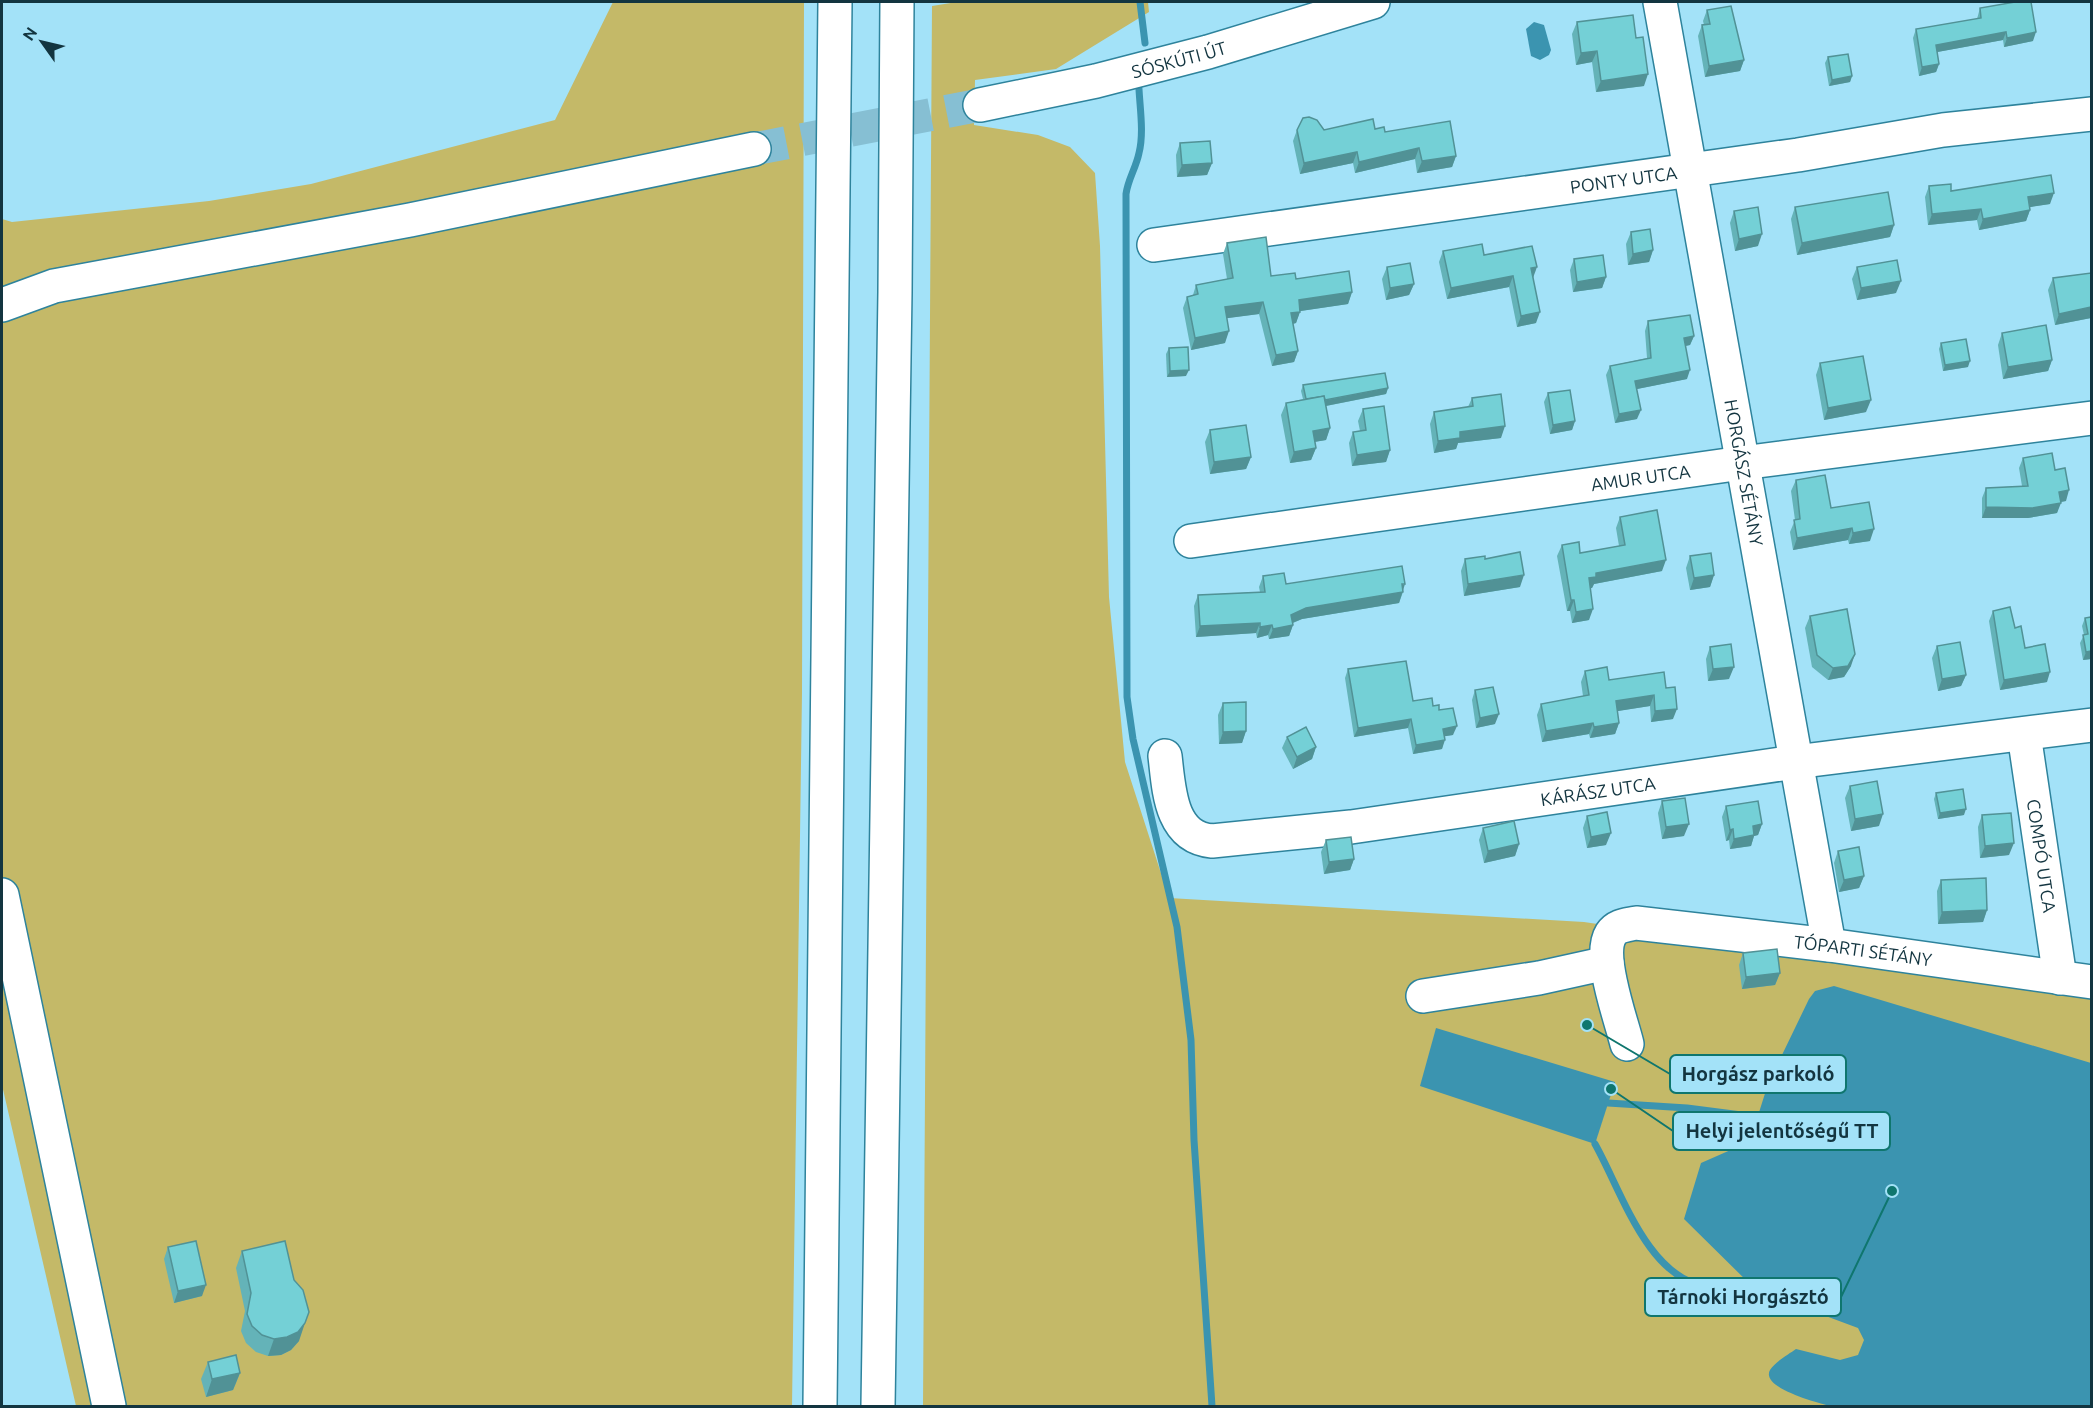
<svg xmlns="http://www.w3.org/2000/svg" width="2093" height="1408" viewBox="0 0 2093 1408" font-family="Ubuntu,sans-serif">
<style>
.green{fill:#c4b968}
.water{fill:#3b94b0}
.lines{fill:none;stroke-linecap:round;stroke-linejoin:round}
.stream{stroke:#3b94b0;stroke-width:7}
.major-tunnel{stroke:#86bfd3;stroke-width:33;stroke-dasharray:33 16;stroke-linecap:butt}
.minor-casing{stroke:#2e839c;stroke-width:36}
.major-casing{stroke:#2e839c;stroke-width:36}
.highway-casing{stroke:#2e839c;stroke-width:36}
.minor{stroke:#fff;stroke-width:33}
.major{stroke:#fff;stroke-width:33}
.highway{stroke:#fff;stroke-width:33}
.wall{fill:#64b3b8}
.shaded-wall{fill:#519296}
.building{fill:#74d0d6;stroke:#519296;stroke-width:1.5}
.labels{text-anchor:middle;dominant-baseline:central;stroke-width:6;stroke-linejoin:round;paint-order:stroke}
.street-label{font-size:18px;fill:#133540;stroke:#a3e2f8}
.leader{fill:none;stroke:#0f766e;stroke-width:2}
.callout-dot{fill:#0f766e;stroke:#a3e2f8;stroke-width:2}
.callout{fill:#a3e2f8;stroke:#0f766e;stroke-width:2}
.callout-label{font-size:20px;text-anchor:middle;font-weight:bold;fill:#133540}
</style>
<rect width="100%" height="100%" fill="#a3e2f8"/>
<!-- green -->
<g class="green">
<path d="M613,2H804L802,693L792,1406H76L2,1085V219L12,222L209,201L311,184L555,120Z"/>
<path d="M957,2H1148L1149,12L1056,69L975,80L974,125L1038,135L1070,147L1095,173L1100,246L1109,597L1125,762L1169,898L1584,922L2091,997V1406H923L932,6Z"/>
</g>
<!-- water -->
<g class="water">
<path d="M1534,22L1544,25L1551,50L1549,55L1540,60L1531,56L1526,29Z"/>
<path d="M1834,986L2091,1063V1406H1830C1819,1403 1760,1388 1770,1370C1775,1362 1789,1354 1796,1349L1840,1360L1858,1355L1864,1340L1858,1328L1756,1290L1684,1219L1701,1163L1742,1145L1755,1125L1768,1084L1809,999L1815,991Z"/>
<path d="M1436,1028L1615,1082L1595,1144L1420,1086Z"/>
</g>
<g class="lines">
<!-- stream -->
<g class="stream">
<path d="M1140,2L1145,43"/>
<path d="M1139,89C1140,109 1144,133 1139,153C1136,168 1128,179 1126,194L1127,697L1133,739L1177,927L1191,1040L1194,1140L1212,1406"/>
<path d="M1608,1103L1687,1108L1757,1117"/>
<path d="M1595,1144C1621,1190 1647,1277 1705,1286C1723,1288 1738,1281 1755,1283"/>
</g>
<!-- major-tunnel -->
<path class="major-tunnel" d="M754,149L980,105"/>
<!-- minor casing -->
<g class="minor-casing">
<g id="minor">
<path id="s1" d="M1660,2L1829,945"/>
<path id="s2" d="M1154,245L1798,155L1943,130L2092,114"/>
<path id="s3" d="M1191,541L1742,463L2092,418"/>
<path id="s4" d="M2024,734L2060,978"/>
<path id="s5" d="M1165,756C1169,790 1170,837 1212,841L1351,827L1795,762L2092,725"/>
<path d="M1423,996L1539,978L1607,963"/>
<path id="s6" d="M1627,1044C1621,1019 1597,956 1611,934C1617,925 1627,925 1636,923L1829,945L2092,982"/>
</g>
</g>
<!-- major casing -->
<g class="major-casing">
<g id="major">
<path id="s7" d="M980,105L1096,81L1208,52L1373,2"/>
<path d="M2,305L54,286L410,220L754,149"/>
<path d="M2,895L109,1406"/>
</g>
</g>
<!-- highway casing -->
<g class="highway-casing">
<g id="highway">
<path d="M820,1406L835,2"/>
<path d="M878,1406L895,292L897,2"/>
</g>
</g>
<!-- minor -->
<use href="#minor" class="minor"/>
<!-- major -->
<use href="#major" class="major"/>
<!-- highway -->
<use href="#highway" class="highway"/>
</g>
<!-- wall -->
<g class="wall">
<path d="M1980,8L2033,41L2004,47L2003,40L1937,52L1939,64L1936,72L1919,76L1913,38L1916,29L1977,19Z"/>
<path d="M1707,10L1744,60L1740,71L1705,77L1698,36L1702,25H1704L1703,21Z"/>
<path d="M1577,22L1644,86L1596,92L1592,62L1576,65L1572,34Z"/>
<path d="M1828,57L1852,76L1850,82L1829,86L1825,63Z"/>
<path d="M1375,129L1456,156L1452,167L1417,173L1415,159L1355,173L1353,163L1300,174L1293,141L1297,130H1324Z"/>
<path d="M1180,143L1212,163L1207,175L1177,177L1176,155Z"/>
<path d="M1929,186L1951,191L2050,204L2029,207L2030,210L2026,221L1979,230L1977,220L1928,225L1925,197Z"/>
<path d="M1795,207L1894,225L1890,237L1797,255L1791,219Z"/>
<path d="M1734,211L1758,246L1735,251L1730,223Z"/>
<path d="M1631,232L1653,250L1649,262L1628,265L1626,244Z"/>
<path d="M1227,243L1271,276L1296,279L1352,292L1348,304L1300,311L1296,323L1293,324L1298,351L1294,362L1272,366L1259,314L1227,318L1225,343L1191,350L1183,308L1187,297L1193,295L1196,285L1227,279L1223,254Z"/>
<path d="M1443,251L1484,255L1533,277L1536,323L1517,327L1509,287L1447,299L1439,262Z"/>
<path d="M1574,259L1606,277L1602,288L1573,292L1570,270Z"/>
<path d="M1387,267L1414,284L1409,295L1386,300L1382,279Z"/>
<path d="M1857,267L1896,293L1857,300L1852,279Z"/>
<path d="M2091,273V318L2055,325L2048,290L2053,278Z"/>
<path d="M1648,321L1694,336L1690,345L1685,346L1687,379L1637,389V419L1615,423L1606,375L1610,366L1647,358L1645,331Z"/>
<path d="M2002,333L2052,360L2048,371L2003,379L1998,345Z"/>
<path d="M1941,343L1968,367L1943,371L1939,349Z"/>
<path d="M1169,348L1186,376L1167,377L1166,354Z"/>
<path d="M1820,363L1866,412L1824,420L1816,375Z"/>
<path d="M1303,385L1388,388L1386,394L1326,406L1330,428L1326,440L1314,442L1316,448L1311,460L1290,463L1281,415L1286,403L1303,399L1301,391Z"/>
<path d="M1548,393L1575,421L1572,430L1550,434L1544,402Z"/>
<path d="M1472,398L1501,438L1458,443L1456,449L1434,453L1430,424L1434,412L1468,407Z"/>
<path d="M1363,409L1390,450L1386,462L1352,466L1349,443L1353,432L1360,431L1358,421Z"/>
<path d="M1210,430L1251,457L1246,469L1210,474L1205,442Z"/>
<path d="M2023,458L2055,470L2066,501L2060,502L2057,513L2028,518H1982V498L1986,488L2022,486L2019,468Z"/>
<path d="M1796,480L1831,508L1870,541L1849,544L1848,540L1793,550L1790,532L1795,520L1791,491Z"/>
<path d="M1620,517L1662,571L1594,584L1592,588H1590L1589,620L1572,623L1570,611H1567L1557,556L1562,545L1580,553L1619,546L1616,528Z"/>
<path d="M1690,556L1714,575L1710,587L1690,590L1686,568Z"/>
<path d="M1465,559H1485L1520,587L1464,596L1461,571Z"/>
<path d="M1263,576L1286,584L1403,591V592L1399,603L1302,619L1293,623V625L1289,636L1269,639L1268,635L1257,638L1256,633L1196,637L1194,606L1198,595L1260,592L1259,587Z"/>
<path d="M1993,611L2015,628L2025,648L2047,682L2000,690L1989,621Z"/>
<path d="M1810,616L1851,666L1844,677L1828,680L1812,667L1805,628Z"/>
<path d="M2091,617V659L2083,660L2080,643L2084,635L2082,626L2085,618Z"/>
<path d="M1937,646L1966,675L1961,686L1938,691L1932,658Z"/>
<path d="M1710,647L1729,679L1708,681L1706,659Z"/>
<path d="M1348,669L1413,701L1433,706L1439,710L1453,735L1444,736L1442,749L1413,754L1408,728L1354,737L1345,678Z"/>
<path d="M1585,671L1609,680L1666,688L1673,719L1651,722L1650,706L1617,711L1619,723L1615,734L1590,738L1589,734L1542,742L1537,715L1541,704L1583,696L1581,682Z"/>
<path d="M1475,690L1495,724L1476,728L1472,700Z"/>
<path d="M1223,703L1246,731L1242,743L1219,744L1218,715Z"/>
<path d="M1287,737L1316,747L1312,759L1293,769L1282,748Z"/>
<path d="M1850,786L1879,826L1851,831L1845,798Z"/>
<path d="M1936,793L1964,815L1938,819L1934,799Z"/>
<path d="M1662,801L1684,836L1662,839L1658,813Z"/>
<path d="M1726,806L1762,824L1758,835L1754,836L1751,846L1730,849L1729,840L1726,841L1722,817Z"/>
<path d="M1982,815L2009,855L1980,858L1978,827Z"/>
<path d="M1587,816L1606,845L1587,848L1583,828Z"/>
<path d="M1483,828L1519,844L1515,856L1484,863L1479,840Z"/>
<path d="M1326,840L1354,859L1350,870L1324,874L1321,852Z"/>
<path d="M1838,851L1864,876L1859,888L1839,892L1834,863Z"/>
<path d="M1941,880L1987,910L1983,922L1938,924L1937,891Z"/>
<path d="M1743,953L1780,973L1775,985L1742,989L1739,965Z"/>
<path d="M168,1247L202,1296L174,1303L164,1259Z"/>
<path d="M242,1251L299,1341L291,1350L281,1355L268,1356L256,1352L246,1343L241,1331L245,1311L236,1268Z"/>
<path d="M208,1362L240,1373L233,1390L206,1397L201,1379Z"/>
</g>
<!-- shaded-wall -->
<g class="shaded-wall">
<path d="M2006,32L2003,40L1932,53L1936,45Z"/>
<path d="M2036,32L2033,41L2004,47L2007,38Z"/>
<path d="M1597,51L1592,62L1576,65L1581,53Z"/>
<path d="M1744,60L1740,71L1705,77L1709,66Z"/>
<path d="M1939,64L1936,72L1919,76L1922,67Z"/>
<path d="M1648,74L1644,86L1596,92L1601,81Z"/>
<path d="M1852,76L1850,82L1829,86L1832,80Z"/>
<path d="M1419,148L1415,159L1355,173L1359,162Z"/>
<path d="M1357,152L1353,163L1300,174L1304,163Z"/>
<path d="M1456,156L1452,167L1417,173L1422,161Z"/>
<path d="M1212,163L1207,175L1177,177L1182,165Z"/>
<path d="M2054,193L2050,204L2024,208L2028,197Z"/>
<path d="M1981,209L1977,220L1928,225L1932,214Z"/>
<path d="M2030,210L2026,221L1979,230L1983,219Z"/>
<path d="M1894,225L1890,237L1797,255L1802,243Z"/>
<path d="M1762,234L1758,246L1735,251L1739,239Z"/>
<path d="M1653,250L1649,262L1628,265L1633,254Z"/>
<path d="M1537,267L1533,278L1531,268Z"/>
<path d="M1513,276L1509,287L1447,299L1451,288Z"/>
<path d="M1606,277L1602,288L1573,292L1577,282Z"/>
<path d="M1901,281L1896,293L1857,300L1861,288Z"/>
<path d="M1414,284L1409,295L1386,300L1390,288Z"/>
<path d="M1352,292L1348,304L1294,312L1299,300Z"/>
<path d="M1263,302L1259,314L1221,319L1225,307Z"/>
<path d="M2091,307V318L2055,325L2059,314Z"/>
<path d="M1300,312L1296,323L1287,325L1291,313Z"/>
<path d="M1540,312L1536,323L1517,327L1521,316Z"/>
<path d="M1229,331L1225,343L1191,350L1195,338Z"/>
<path d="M1694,336L1690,345L1680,347L1684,338Z"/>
<path d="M1298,351L1294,362L1272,366L1276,355Z"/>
<path d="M2052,360L2048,371L2003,379L2008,367Z"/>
<path d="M1970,361L1968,367L1943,371L1945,365Z"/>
<path d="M1189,370L1186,376L1167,377L1170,371Z"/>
<path d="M1690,370L1687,379L1632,390L1635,381Z"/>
<path d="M1388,388L1386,394L1305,410L1307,404Z"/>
<path d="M1871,400L1866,412L1824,420L1828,408Z"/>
<path d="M1641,410L1637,419L1615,423L1619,414Z"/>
<path d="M1575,421L1572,430L1550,434L1553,425Z"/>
<path d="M1505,426L1501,438L1458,443L1456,449L1434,453L1438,441L1460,432Z"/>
<path d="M1330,428L1326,440L1308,443L1313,431Z"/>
<path d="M1316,448L1311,460L1290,463L1294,452Z"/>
<path d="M1390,450L1386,462L1352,466L1357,455Z"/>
<path d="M1251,457L1246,469L1210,474L1214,462Z"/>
<path d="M2069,490L2066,501L2055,503L2059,492Z"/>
<path d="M2061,503L2057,513L2028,518H1982L1986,507Z"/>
<path d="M1852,528L1848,540L1793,550L1797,538Z"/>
<path d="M1874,529L1870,541L1849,544L1853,533Z"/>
<path d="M1666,560L1662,571L1594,584L1592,588L1585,589L1589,578L1596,573Z"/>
<path d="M1524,575L1520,587L1464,596L1468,584Z"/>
<path d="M1714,575L1710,587L1690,590L1694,578Z"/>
<path d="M1405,584L1399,603L1302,619L1287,625L1291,615L1306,608Z"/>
<path d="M1571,600H1574L1570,611H1567Z"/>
<path d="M1593,609L1589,620L1572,623L1576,612Z"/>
<path d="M1260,623L1256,633L1196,637L1200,626Z"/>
<path d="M1272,625L1268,635L1257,638L1260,627Z"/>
<path d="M1293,625L1289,636L1269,639L1273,629Z"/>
<path d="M2091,651V659L2083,660L2086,652Z"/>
<path d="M1855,654L1851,666L1844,677L1828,680L1833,668Z"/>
<path d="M1734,667L1729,679L1708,681L1713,669Z"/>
<path d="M2050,672L2047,682L2000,690L2004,680Z"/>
<path d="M1966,675L1961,686L1938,691L1942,679Z"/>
<path d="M1654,695L1650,706L1612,712L1616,701Z"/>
<path d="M1677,709L1673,719L1651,722L1655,711Z"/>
<path d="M1499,714L1495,724L1476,728L1480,718Z"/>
<path d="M1411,719L1408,728L1354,737L1358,728Z"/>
<path d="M1593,723L1589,734L1542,742L1546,731Z"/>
<path d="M1619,723L1615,734L1590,738L1594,727Z"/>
<path d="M1457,726L1453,735L1440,737L1443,729Z"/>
<path d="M1246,731L1242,743L1219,744L1223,732Z"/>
<path d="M1445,740L1442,749L1413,754L1416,745Z"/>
<path d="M1316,747L1312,759L1293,769L1297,757Z"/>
<path d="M1966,809L1964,815L1938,819L1940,813Z"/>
<path d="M1883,814L1879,826L1851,831L1855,819Z"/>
<path d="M1689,824L1684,836L1662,839L1666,827Z"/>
<path d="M1762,824L1758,835L1754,836L1751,846L1730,849L1734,839L1753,826Z"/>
<path d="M1733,829L1729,840L1726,841L1730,830Z"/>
<path d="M1611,833L1606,845L1587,848L1591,837Z"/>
<path d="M2014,843L2009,855L1980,858L1985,846Z"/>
<path d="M1519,844L1515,856L1484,863L1488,851Z"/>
<path d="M1354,859L1350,870L1324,874L1329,862Z"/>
<path d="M1864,876L1859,888L1839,892L1844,880Z"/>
<path d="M1987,910L1983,922L1938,924L1942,912Z"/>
<path d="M1780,973L1775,985L1742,989L1746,977Z"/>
<path d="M206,1285L202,1296L174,1303L178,1291Z"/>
<path d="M305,1323L299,1341L291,1350L281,1355L268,1356L274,1339Z"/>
<path d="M240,1373L233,1390L206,1397L212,1379Z"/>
</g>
<!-- building -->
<g class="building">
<path d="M2015,2H2031L2036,32L2007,38L2006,32L1936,45L1939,64L1922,67L1916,29L1981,18L1980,8Z"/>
<path d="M1731,6L1744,60L1709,66L1702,25L1710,24L1707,10Z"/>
<path d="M1633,15L1636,38L1643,37L1648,74L1601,81L1597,51L1581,53L1577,22Z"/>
<path d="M1848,54L1852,76L1832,80L1828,57Z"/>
<path d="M1309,117L1317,120L1324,130L1373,119L1375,129L1384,127L1385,132L1450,121L1456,156L1422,161L1419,148L1359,162L1357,152L1304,163L1297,130L1303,118Z"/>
<path d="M1210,141L1212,163L1182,165L1180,143Z"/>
<path d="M2051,175L2054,193L2028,197L2030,210L1983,219L1981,209L1932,214L1929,186L1951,184V191Z"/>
<path d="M1888,192L1894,225L1802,243L1795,207Z"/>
<path d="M1758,207L1762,234L1739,239L1734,211Z"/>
<path d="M1650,229L1653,250L1633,254L1631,232Z"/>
<path d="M1266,237L1271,276L1295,273L1296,279L1349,271L1352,292L1299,300L1300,312L1291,313L1298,351L1276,355L1263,302L1225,307L1229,331L1195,338L1187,297L1198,294L1196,285L1233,278L1227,243Z"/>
<path d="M1482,244L1484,255L1532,246L1537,267L1531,268L1540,312L1521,316L1513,276L1451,288L1443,251Z"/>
<path d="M1603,255L1606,277L1577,282L1574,259Z"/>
<path d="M1897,260L1901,281L1861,288L1857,267Z"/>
<path d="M1410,263L1414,284L1390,288L1387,267Z"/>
<path d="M2091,273V307L2059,314L2053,278Z"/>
<path d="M1690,315L1694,336L1684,338L1690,370L1635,381L1641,410L1619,414L1610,366L1651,358L1648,321Z"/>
<path d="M2046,325L2052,360L2008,367L2002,333Z"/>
<path d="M1966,339L1970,361L1945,365L1941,343Z"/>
<path d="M1188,347L1189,370L1170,371L1169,348Z"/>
<path d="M1863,356L1871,400L1828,408L1820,363Z"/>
<path d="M1385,373L1388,388L1325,400L1324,396L1306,399L1303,385Z"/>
<path d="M1570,390L1575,421L1553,425L1548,393Z"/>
<path d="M1501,394L1505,426L1460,432V438L1438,441L1434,412L1473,406L1472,398Z"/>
<path d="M1324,396L1330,428L1313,431L1316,448L1294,452L1286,403Z"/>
<path d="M1384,406L1390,450L1357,455L1353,432L1366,430L1363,409Z"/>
<path d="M1246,425L1251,457L1214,462L1210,430Z"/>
<path d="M2052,453L2055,470L2065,468L2069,490L2059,492L2061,503L2032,508L1986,507V488L2028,486L2023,458Z"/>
<path d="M1825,475L1831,508L1869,502L1874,529L1853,533L1852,528L1797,538L1794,520L1800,519L1796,480Z"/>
<path d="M1657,510L1666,560L1596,573V577L1589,578L1593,609L1576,612L1574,600H1571L1562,545L1579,542L1580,553L1625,545L1620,517Z"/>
<path d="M1520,552L1524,575L1468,584L1465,559L1485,556V559Z"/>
<path d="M1711,553L1714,575L1694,578L1690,556Z"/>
<path d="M1402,566L1405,584H1402L1403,592L1306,608L1291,615L1293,625L1273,629L1272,625L1260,627V623L1200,626L1198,595L1265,592L1263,576L1284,573L1286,584Z"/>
<path d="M2010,607L2015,628L2021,626L2025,648L2045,644L2050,672L2004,680L1993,611Z"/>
<path d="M1847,609L1855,654L1848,666L1833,668L1817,655L1810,616Z"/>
<path d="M2091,617V651L2086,652L2083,635L2088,634L2085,618Z"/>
<path d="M1960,642L1966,675L1942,679L1937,646Z"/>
<path d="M1731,644L1734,667L1713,669L1710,647Z"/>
<path d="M1406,661L1413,701L1432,698L1433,706L1439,705V710L1453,708L1457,726L1443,729L1445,740L1416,745L1411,719L1358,728L1348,669Z"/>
<path d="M1607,667L1609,680L1664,672L1666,688L1675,687L1677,709L1655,711L1654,695L1616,701L1619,723L1594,727L1593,723L1546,731L1541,704L1589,695L1585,671Z"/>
<path d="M1493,687L1499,714L1480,718L1475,690Z"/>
<path d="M1246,702V731L1223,732V703Z"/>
<path d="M1306,727L1316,747L1297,757L1287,737Z"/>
<path d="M1877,781L1883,814L1855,819L1850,786Z"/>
<path d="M1963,789L1966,809L1940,813L1936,793Z"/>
<path d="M1685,798L1689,824L1666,827L1662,801Z"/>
<path d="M1758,801L1762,824L1753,826L1754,835L1734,839L1733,829L1730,830L1726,806Z"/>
<path d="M1607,812L1611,833L1591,837L1587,816Z"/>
<path d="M2011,813L2014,843L1985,846L1982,815Z"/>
<path d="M1514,821L1519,844L1488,851L1483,828Z"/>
<path d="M1351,837L1354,859L1329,862L1326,840Z"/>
<path d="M1859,847L1864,876L1844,880L1838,851Z"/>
<path d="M1986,878L1987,910L1942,912L1941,880Z"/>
<path d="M1777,949L1780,973L1746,977L1743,953Z"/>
<path d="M196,1241L206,1285L178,1291L168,1247Z"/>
<path d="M285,1241L294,1280L303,1290L309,1312L305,1323L298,1332L287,1337L274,1339L262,1335L252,1326L247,1314L251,1293L242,1251Z"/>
<path d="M236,1355L240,1373L212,1379L208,1362Z"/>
</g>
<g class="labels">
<!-- street labels -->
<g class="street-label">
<text stroke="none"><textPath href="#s7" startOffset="204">SÓSKÚTI ÚT</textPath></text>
<text stroke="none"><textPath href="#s2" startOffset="474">PONTY UTCA</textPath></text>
<text stroke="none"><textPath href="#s1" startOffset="478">HORGÁSZ SÉTÁNY</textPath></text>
<text stroke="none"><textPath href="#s3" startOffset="454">AMUR UTCA</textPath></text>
<text stroke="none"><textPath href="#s5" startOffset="496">KÁRÁSZ UTCA</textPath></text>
<text stroke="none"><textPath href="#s4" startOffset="123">COMPÓ UTCA</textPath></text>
<text stroke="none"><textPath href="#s6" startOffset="370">TÓPARTI SÉTÁNY</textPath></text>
</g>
</g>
<!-- callouts -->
<path class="leader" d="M1587 1025L1670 1074M1611 1089L1673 1131M1892 1191L1841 1297"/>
<g class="callout-dot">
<circle cx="1587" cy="1025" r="6"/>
<circle cx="1611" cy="1089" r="6"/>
<circle cx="1892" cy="1191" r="6"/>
</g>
<g class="callout">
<rect x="1670" y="1055" width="176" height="38" rx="6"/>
<rect x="1673" y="1112" width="217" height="38" rx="6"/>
<rect x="1645" y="1278" width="196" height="38" rx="6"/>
</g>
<g class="callout-label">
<text x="1758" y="1081">Horgász parkoló</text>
<text x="1782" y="1138">Helyi jelentőségű TT</text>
<text x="1743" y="1304">Tárnoki Horgásztó</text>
</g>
<!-- border -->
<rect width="2093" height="1408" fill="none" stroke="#133540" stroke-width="6"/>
<!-- north arrow -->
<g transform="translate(42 42) rotate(304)" stroke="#a3e2f8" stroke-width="4.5" paint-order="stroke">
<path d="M0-4.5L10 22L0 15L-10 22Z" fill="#133540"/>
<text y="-9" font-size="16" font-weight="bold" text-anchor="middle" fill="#133540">N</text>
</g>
</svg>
